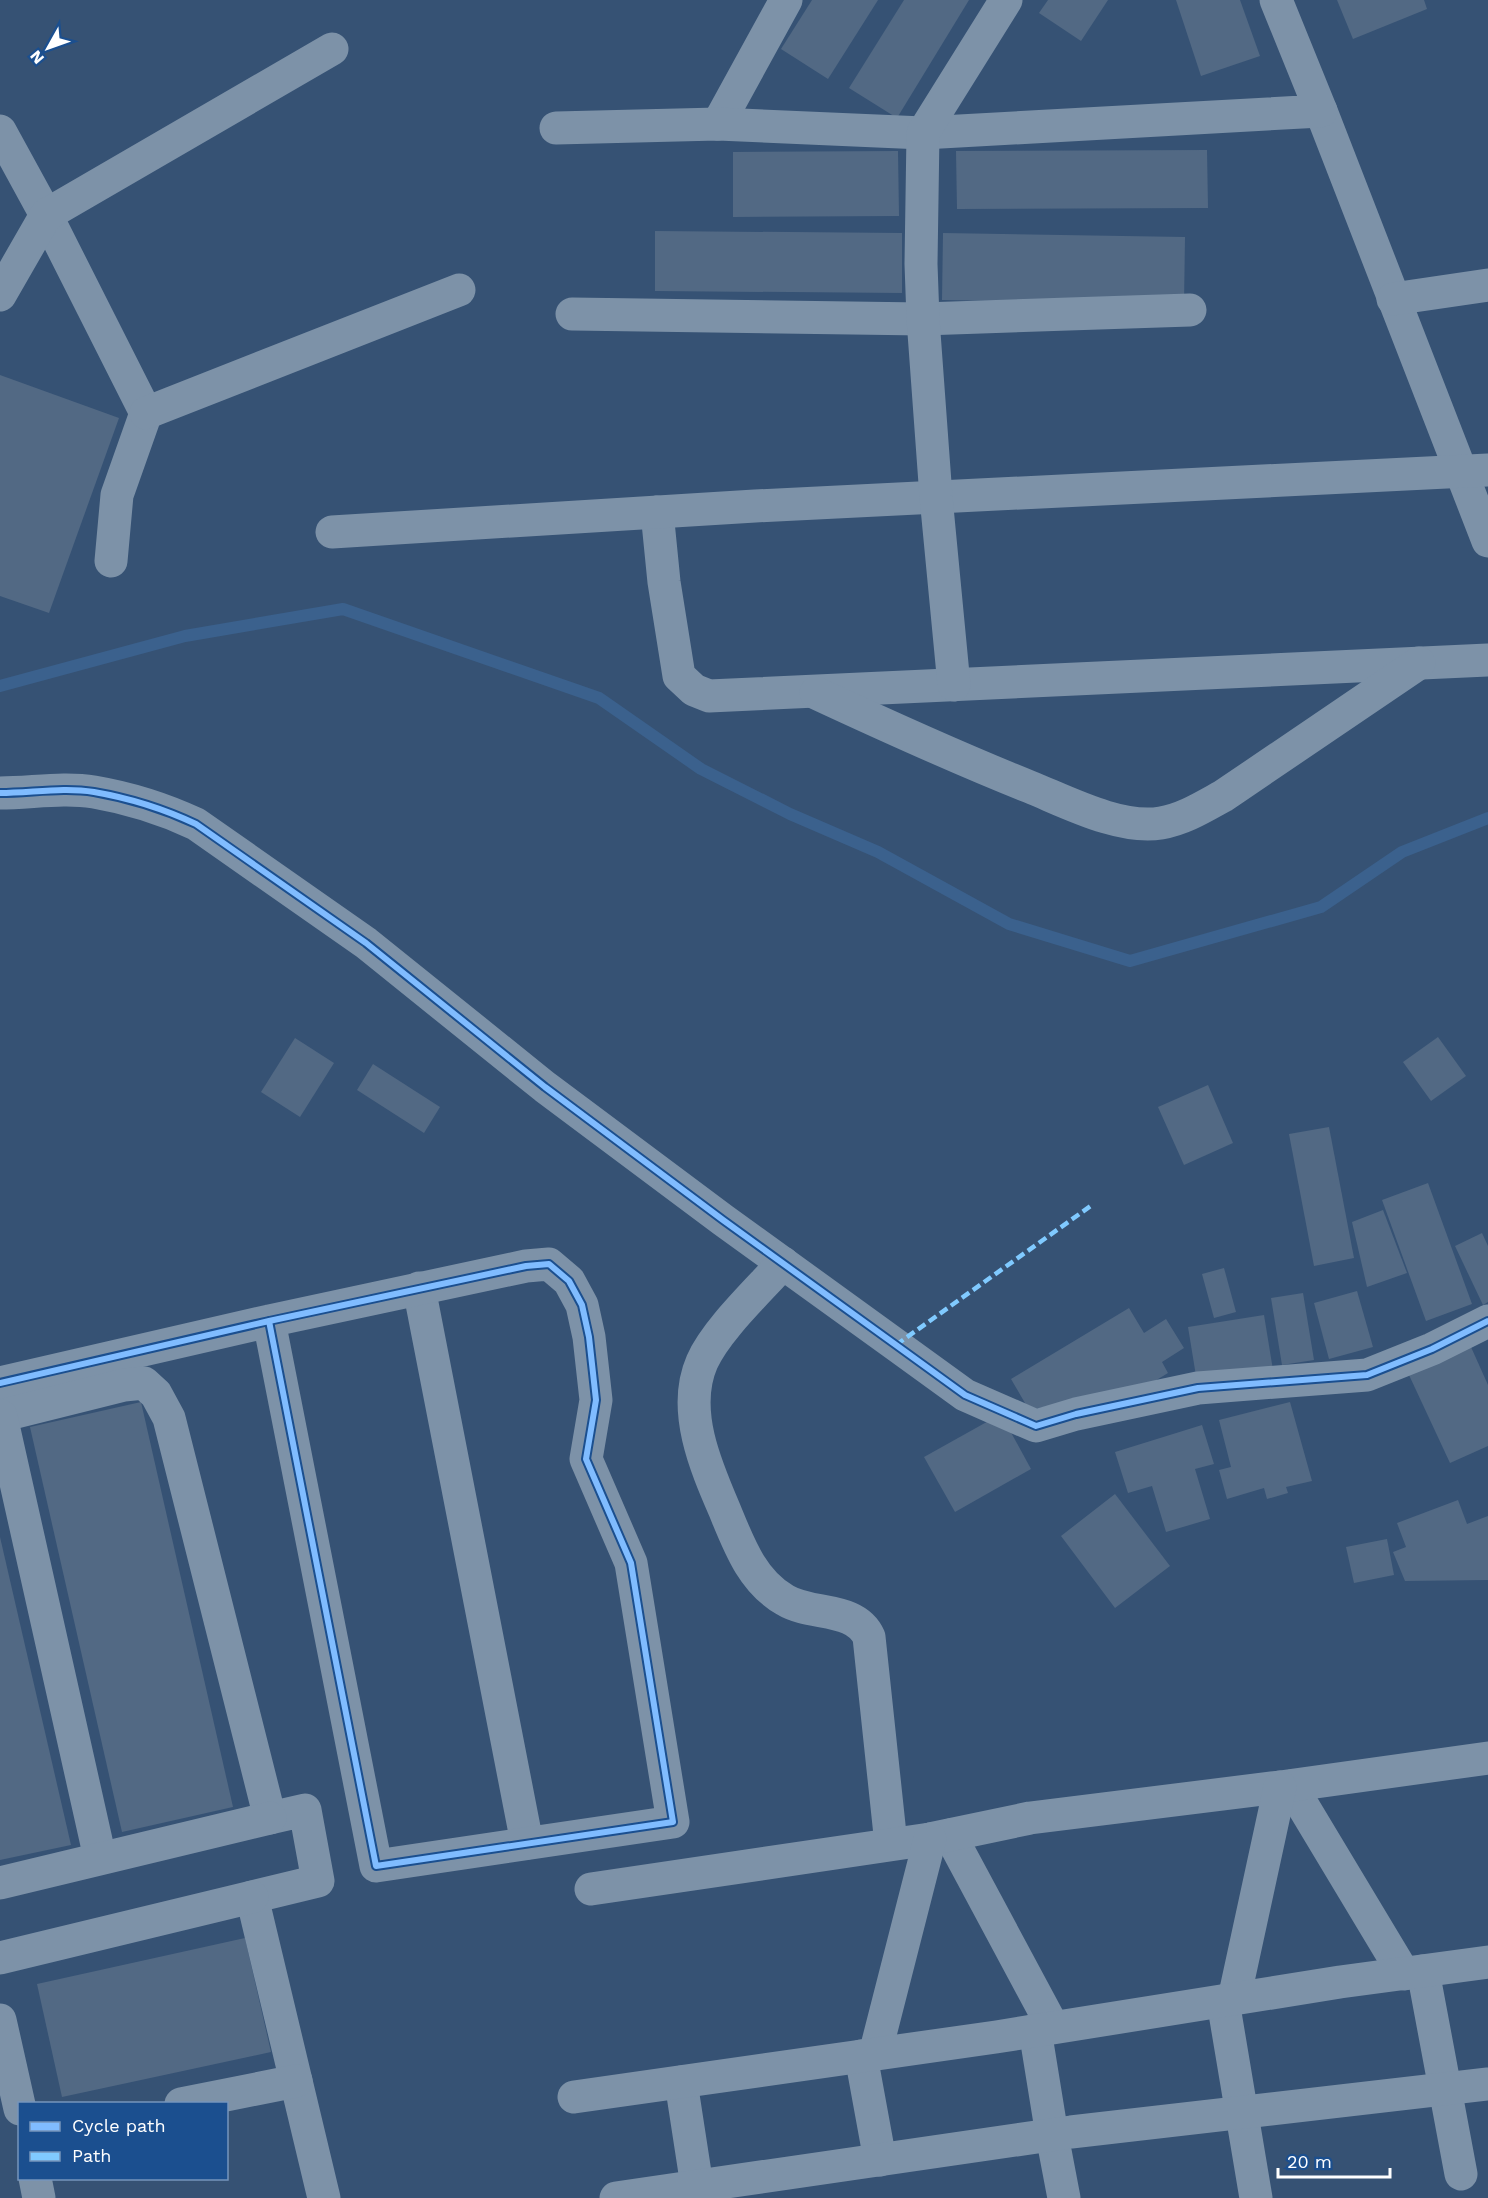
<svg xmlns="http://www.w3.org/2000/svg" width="1488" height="2198" viewBox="0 0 1488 2198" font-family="'Work Sans',sans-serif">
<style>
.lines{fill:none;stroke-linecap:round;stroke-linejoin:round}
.stream{stroke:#3b618d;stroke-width:12}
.building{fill:#526984}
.minor{stroke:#7d92a8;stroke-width:33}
.quiet{stroke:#80caff;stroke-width:4.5;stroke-dasharray:9 4.5;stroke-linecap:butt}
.cycleway-casing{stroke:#1b4f8f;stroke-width:10}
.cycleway{stroke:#80bcff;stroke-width:6}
</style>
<rect width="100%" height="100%" fill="#365274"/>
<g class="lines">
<!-- stream -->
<path class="stream" d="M0,686L185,636L343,609L599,698L701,769L790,814L878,852L1009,924L1130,961L1321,907L1402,852L1488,818"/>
</g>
<!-- building -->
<g class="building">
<path d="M812,0H878L828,79L781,49Z"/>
<path d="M904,0H969L897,118L849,88Z"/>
<path d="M1048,0H1108L1081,41L1039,13Z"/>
<path d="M1176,0H1240L1260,56L1201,76Z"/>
<path d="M1337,0H1424L1427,9L1353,39Z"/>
<path d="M1207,150L1208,208L957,209L956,151Z"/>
<path d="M898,151L899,216L733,217V152Z"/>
<path d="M655,231L902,233V293L655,291Z"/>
<path d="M943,233L1185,237L1184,304L942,300Z"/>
<path d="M0,375L119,418L49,613L0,596Z"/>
<path d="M1438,1037L1466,1076L1431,1101L1403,1062Z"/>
<path d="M295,1038L334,1063L300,1117L261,1092Z"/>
<path d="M373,1064L440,1107L424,1133L357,1090Z"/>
<path d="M1208,1085L1233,1143L1184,1165L1158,1107Z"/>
<path d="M1329,1127L1354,1258L1314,1266L1289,1134Z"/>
<path d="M1428,1183L1472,1304L1426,1321L1382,1200Z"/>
<path d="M1383,1210L1407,1273L1367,1287L1352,1222Z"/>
<path d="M1482,1233L1488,1246V1302L1483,1305L1455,1246Z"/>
<path d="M1224,1268L1236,1312L1214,1318L1202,1274Z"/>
<path d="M1357,1291L1373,1347L1329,1359L1314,1303Z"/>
<path d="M1303,1293L1314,1360L1282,1365L1271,1298Z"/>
<path d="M1129,1308L1144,1333L1166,1319L1184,1348L1162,1362L1168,1373L1145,1387L1029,1410L1011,1379Z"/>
<path d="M1264,1315L1273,1370L1197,1382L1188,1327Z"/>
<path d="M1471,1347L1488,1385V1446L1450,1463L1409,1375Z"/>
<path d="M141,1402L233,1807L122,1832L30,1427Z"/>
<path d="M1290,1402L1312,1481L1286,1487L1288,1493L1267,1499L1264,1488L1227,1499L1219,1470L1231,1467L1219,1420Z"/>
<path d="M1001,1414L1031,1469L955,1512L924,1457Z"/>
<path d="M1202,1425L1214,1464L1195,1469L1210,1519L1166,1532L1152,1486L1128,1493L1115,1452Z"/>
<path d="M1115,1494L1170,1566L1115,1608L1061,1536Z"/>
<path d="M1458,1500L1467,1524L1488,1516V1580L1405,1581L1393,1552L1406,1547L1397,1523Z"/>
<path d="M0,1537L71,1845L0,1860Z"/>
<path d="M1387,1539L1394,1575L1354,1583L1346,1547Z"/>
<path d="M245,1938L271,2052L62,2097L37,1984Z"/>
</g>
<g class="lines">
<!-- minor -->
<g class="minor">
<path d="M1321,111L1488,541"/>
<path d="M718,124L786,0"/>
<path d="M556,128L718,124L923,133L1321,111L1276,0"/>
<path d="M0,131L46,215L146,413L117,495L111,561"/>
<path d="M0,295L46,215L332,49"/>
<path d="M1393,299L1488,285"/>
<path d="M572,314L923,319L1190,310"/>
<path d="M146,413L459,290"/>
<path d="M657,512L664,582L679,676L694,690L709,696L1488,660"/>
<path d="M332,532L755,506L1488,470"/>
<path d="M954,685L936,497L923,319L921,264L923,133L1006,0"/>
<path d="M816,693C887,726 957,758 1030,787C1067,802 1120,830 1161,823C1184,819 1203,807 1223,796L1419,663"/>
<path d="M0,793C31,793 63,787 94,792C129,798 164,809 196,824L366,943L545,1087L723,1220L896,1345L965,1395L1036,1426L1076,1414L1198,1388L1367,1375L1432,1349L1488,1321"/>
<path d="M783,1263C759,1290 716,1330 702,1362C681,1410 706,1467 725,1511C739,1545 752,1581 785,1600C811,1616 855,1606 869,1637L891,1844"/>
<path d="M419,1288L527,1843"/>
<path d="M0,1383L269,1321L526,1266L549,1264L569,1281L582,1305L589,1337L596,1400L586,1459L631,1563L673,1822L376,1866L269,1321"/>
<path d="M0,1416L124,1385L144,1383L156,1394L169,1418L270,1818L305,1810L318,1881L252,1897L324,2198"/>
<path d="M1,1416L100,1858"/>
<path d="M1291,1786L1404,1974"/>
<path d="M950,1835L1053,2027"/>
<path d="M0,1883L270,1818"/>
<path d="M591,1889L930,1839L1030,1818L1280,1787L1488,1758"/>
<path d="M0,1958L252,1897"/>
<path d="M1423,1971L1461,2174"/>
<path d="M1234,1999L1280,1787"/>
<path d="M1223,2001L1256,2198"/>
<path d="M0,2020L20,2109"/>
<path d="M1035,2030L1052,2135L1064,2198"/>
<path d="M875,2054L930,1839"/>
<path d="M861,2056L880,2160"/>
<path d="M681,2082L697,2186"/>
<path d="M574,2097L996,2037L1340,1982L1488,1962"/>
<path d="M181,2104L296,2081"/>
<path d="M35,2178L39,2198"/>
<path d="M616,2198L1071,2132L1488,2084"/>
</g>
<!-- quiet -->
<path class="quiet" d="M896,1345L1092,1205"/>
<!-- cycleway casing -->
<g class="cycleway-casing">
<g id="cycleway">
<path d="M0,793C31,793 63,787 94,792C129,798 164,809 196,824L366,943L545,1087L723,1220L896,1345L965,1395L1036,1426L1076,1414L1198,1388L1367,1375L1432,1349L1488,1321"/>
<path d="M0,1383L269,1321L526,1266L549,1264L569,1281L582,1305L589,1337L596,1400L586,1459L631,1563L673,1822L376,1866L269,1321"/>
</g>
</g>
<!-- cycleway -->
<use href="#cycleway" class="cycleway"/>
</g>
<!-- legend -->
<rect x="18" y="2102" width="210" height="78" fill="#1b4f8f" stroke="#7695bc" stroke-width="1.5"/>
<rect x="30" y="2122" width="30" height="9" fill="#80bcff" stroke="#7695bc" stroke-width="1.5"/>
<text x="72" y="2132" font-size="18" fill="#ffffff">Cycle path</text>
<rect x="30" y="2152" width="30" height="9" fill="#80caff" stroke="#7695bc" stroke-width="1.5"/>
<text x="72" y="2162" font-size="18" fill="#ffffff">Path</text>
<!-- north arrow -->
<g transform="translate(48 48) rotate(230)" stroke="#1b4f8f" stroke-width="4.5" paint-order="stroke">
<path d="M0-4.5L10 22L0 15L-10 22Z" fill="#ffffff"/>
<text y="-9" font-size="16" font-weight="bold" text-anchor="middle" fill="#ffffff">N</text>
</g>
<!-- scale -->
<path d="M1278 2168v9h112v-9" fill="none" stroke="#ffffff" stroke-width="3"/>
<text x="1287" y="2168" font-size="18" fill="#ffffff" stroke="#1b4f8f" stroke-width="4.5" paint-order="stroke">20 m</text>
</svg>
